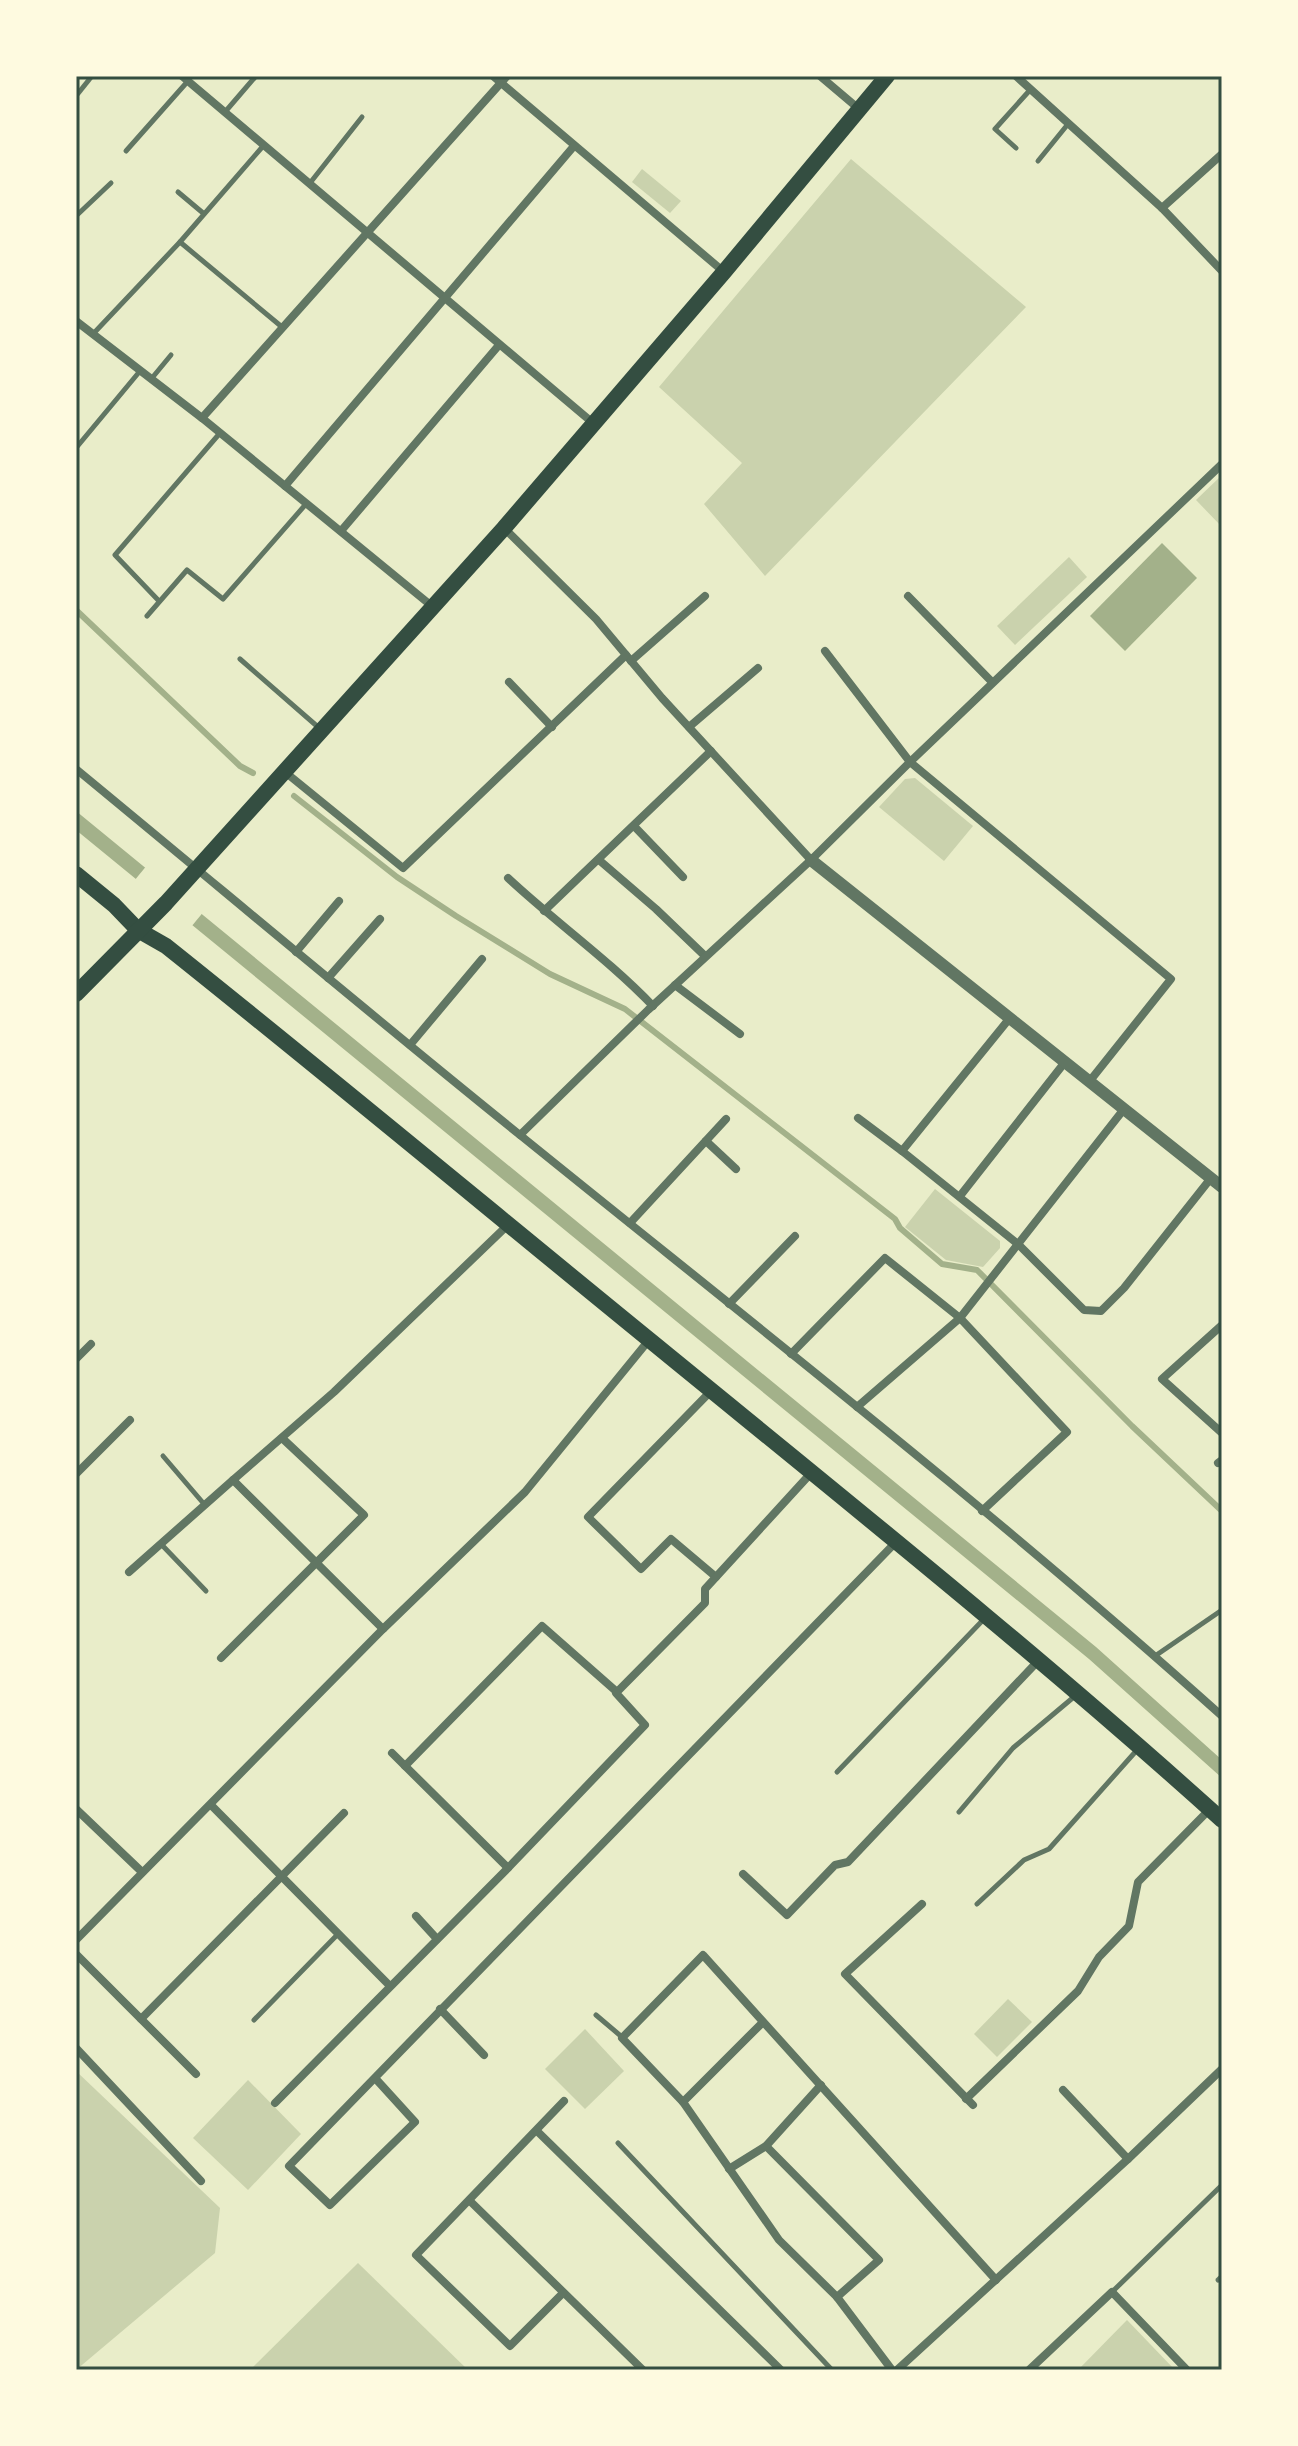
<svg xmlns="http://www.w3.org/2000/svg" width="1298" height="2446" viewBox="0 0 1298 2446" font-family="'Zilla Slab',serif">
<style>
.green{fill:#cad2ad}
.water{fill:#a3b18a}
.pier{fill:#e9edc9}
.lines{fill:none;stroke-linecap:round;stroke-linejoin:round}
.stream{stroke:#a3b18a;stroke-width:6}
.service{stroke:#617663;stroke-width:5}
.minor{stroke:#617663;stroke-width:8}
.tertiary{stroke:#617663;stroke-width:12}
.primary{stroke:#344e41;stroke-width:16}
.neatline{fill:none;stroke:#344e41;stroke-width:3}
</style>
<rect width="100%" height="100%" fill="#e9edc9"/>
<!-- green -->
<g class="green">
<path d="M851,159L1026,307L765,576L704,504L742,463L659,387Z"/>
<path d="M642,169L681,201L670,213L632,182Z"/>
<path d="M1222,475V527L1196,500Z"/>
<path d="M1069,557L1087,577L1015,645L997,626Z"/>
<path d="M915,778L973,826L944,861L879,807L905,779Z"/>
<path d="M935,1189L1000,1241V1248L983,1267L946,1260L905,1227Z"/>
<path d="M1008,1999L1032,2022L997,2057L974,2034Z"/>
<path d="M585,2029L624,2071L585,2109L545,2069Z"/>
<path d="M76,2071L220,2208L215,2253L76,2370Z"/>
<path d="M248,2080L301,2134L248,2190L193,2138Z"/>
<path d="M358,2263L468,2370H250Z"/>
<path d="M1127,2320L1175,2370H1078Z"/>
</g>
<!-- water -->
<g class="water">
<path d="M1162,543L1197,578L1125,651L1090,616Z"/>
<path d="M76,811L1096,1647L1222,1760V1778L1089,1659L76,830Z"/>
</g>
<!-- pier -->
<path class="pier" d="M148,864L205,910L191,927L134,881Z"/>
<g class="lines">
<!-- stream -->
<g class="stream">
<path d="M76,610L240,766L253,773"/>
<path d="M294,796L397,877L456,916L550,974L625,1009L895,1219L900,1228L942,1264L977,1270L1132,1426L1222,1511"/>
</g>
<!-- service -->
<g class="service">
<path d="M76,96L92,76"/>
<path d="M225,112L256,76"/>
<path d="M1016,148L995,129L1030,90"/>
<path d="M126,151L188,81"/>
<path d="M1038,161L1068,124"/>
<path d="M310,183L362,117"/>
<path d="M178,192L203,213"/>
<path d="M76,216L111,183"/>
<path d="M180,242L282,327"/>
<path d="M93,334L180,242L264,145"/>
<path d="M152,378L171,355"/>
<path d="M76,448L140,371"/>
<path d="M159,601L115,555L220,433"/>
<path d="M147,616L187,570L223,599L306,504"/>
<path d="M240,659L318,727"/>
<path d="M163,1456L204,1504"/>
<path d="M161,1544L206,1591"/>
<path d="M1155,1656L1222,1610"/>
<path d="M837,1772L984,1619"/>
<path d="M959,1812L1013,1748L1075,1696"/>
<path d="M977,1904L1024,1860L1049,1849L1137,1750"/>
<path d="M596,2015L622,2037"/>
<path d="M254,2020L338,1934"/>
<path d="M618,2143L832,2370"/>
<path d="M1218,2280L1222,2276"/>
<path d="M1112,2292L1222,2185"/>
</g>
<!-- minor -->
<g class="minor">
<path d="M182,76L593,423"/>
<path d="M493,76L724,272"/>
<path d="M820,76L859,109"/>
<path d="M1016,76L1162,208L1222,271"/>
<path d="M1162,208L1222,154"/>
<path d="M76,321L202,418L433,607"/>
<path d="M202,418L507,76"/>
<path d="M285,486L574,146"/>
<path d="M504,528L596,619L662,698L811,860"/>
<path d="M341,531L499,345"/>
<path d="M908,596L992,682"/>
<path d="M825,651L910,762L1171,979L1089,1082"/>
<path d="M631,661L705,596"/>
<path d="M509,682L552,727"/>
<path d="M689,727L758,668"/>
<path d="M76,769C224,891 371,1015 520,1135C756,1326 996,1513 1222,1716"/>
<path d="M285,772L403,868L626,655"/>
<path d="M634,826L683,877"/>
<path d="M599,860L656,909L705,956"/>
<path d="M508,878C555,922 608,959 653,1006"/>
<path d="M544,911L711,751"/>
<path d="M296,952L339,901"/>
<path d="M328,978L380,919"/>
<path d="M675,985L740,1034"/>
<path d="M1009,1019L902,1151L1019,1245L1084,1310L1101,1311L1124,1288L1211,1178"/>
<path d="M410,1045L482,959"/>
<path d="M858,1118L902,1151"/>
<path d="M520,1135L648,1010L811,860L910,762L1222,464"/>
<path d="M706,1141L736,1169"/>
<path d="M960,1196L1065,1062"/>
<path d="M630,1223L726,1119"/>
<path d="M729,1304L795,1236"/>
<path d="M1222,1325L1162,1379L1222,1433"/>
<path d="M791,1354L885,1258L960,1318L1067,1432L982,1511"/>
<path d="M76,1359L91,1344"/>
<path d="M711,1391L588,1517L641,1569L671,1539L716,1577"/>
<path d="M857,1407L960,1318L1124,1109"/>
<path d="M1218,1463L1222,1460"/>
<path d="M76,1474L130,1420"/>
<path d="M129,1572L233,1480"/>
<path d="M383,1629L233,1480L334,1392L509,1224"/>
<path d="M221,1658L364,1515L282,1438"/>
<path d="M392,1753L508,1868"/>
<path d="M405,1766L542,1626L617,1692"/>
<path d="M211,1805L389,1985"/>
<path d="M76,1809L142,1872"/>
<path d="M743,1874L787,1915L835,1865L848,1862L1038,1661"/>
<path d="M922,1904L845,1974L973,2105"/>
<path d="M416,1916L437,1939"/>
<path d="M76,1940L383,1629L525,1492L649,1340"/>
<path d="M76,1954L196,2074"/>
<path d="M440,2009L484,2055"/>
<path d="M141,2019L344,1813"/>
<path d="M76,2048L201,2181"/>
<path d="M375,2078L415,2122L330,2205L289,2166L897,1541"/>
<path d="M1063,2090L1128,2159"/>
<path d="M966,2099L1078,1991L1099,1957L1129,1926L1138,1882L1209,1810"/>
<path d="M683,2102L762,2023"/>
<path d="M275,2103L508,1868L645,1725L616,1693L705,1603V1589L812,1472"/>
<path d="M537,2131L781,2370"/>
<path d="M766,2146L879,2260L837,2297"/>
<path d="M729,2169L766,2146L821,2085"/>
<path d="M470,2201L643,2370"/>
<path d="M563,2293L510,2346L416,2255L564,2101"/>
<path d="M892,2370L837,2297L779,2240L683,2102L622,2038L703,1955L996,2280"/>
<path d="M897,2370L1128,2159L1222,2069"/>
<path d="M1029,2370L1112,2292L1187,2370"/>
</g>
<!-- tertiary -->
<path class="tertiary" d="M811,860L1222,1187"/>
<!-- primary -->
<g class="primary">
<path d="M76,874L114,905L138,930L166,946C329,1076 490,1210 652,1342C844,1499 1038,1654 1222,1820"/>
<path d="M76,994L166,903L504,528L724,272L887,76"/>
</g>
</g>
<!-- border -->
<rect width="1298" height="2446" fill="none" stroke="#fefae0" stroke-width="156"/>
<rect x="78" y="78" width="1142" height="2290" class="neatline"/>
</svg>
